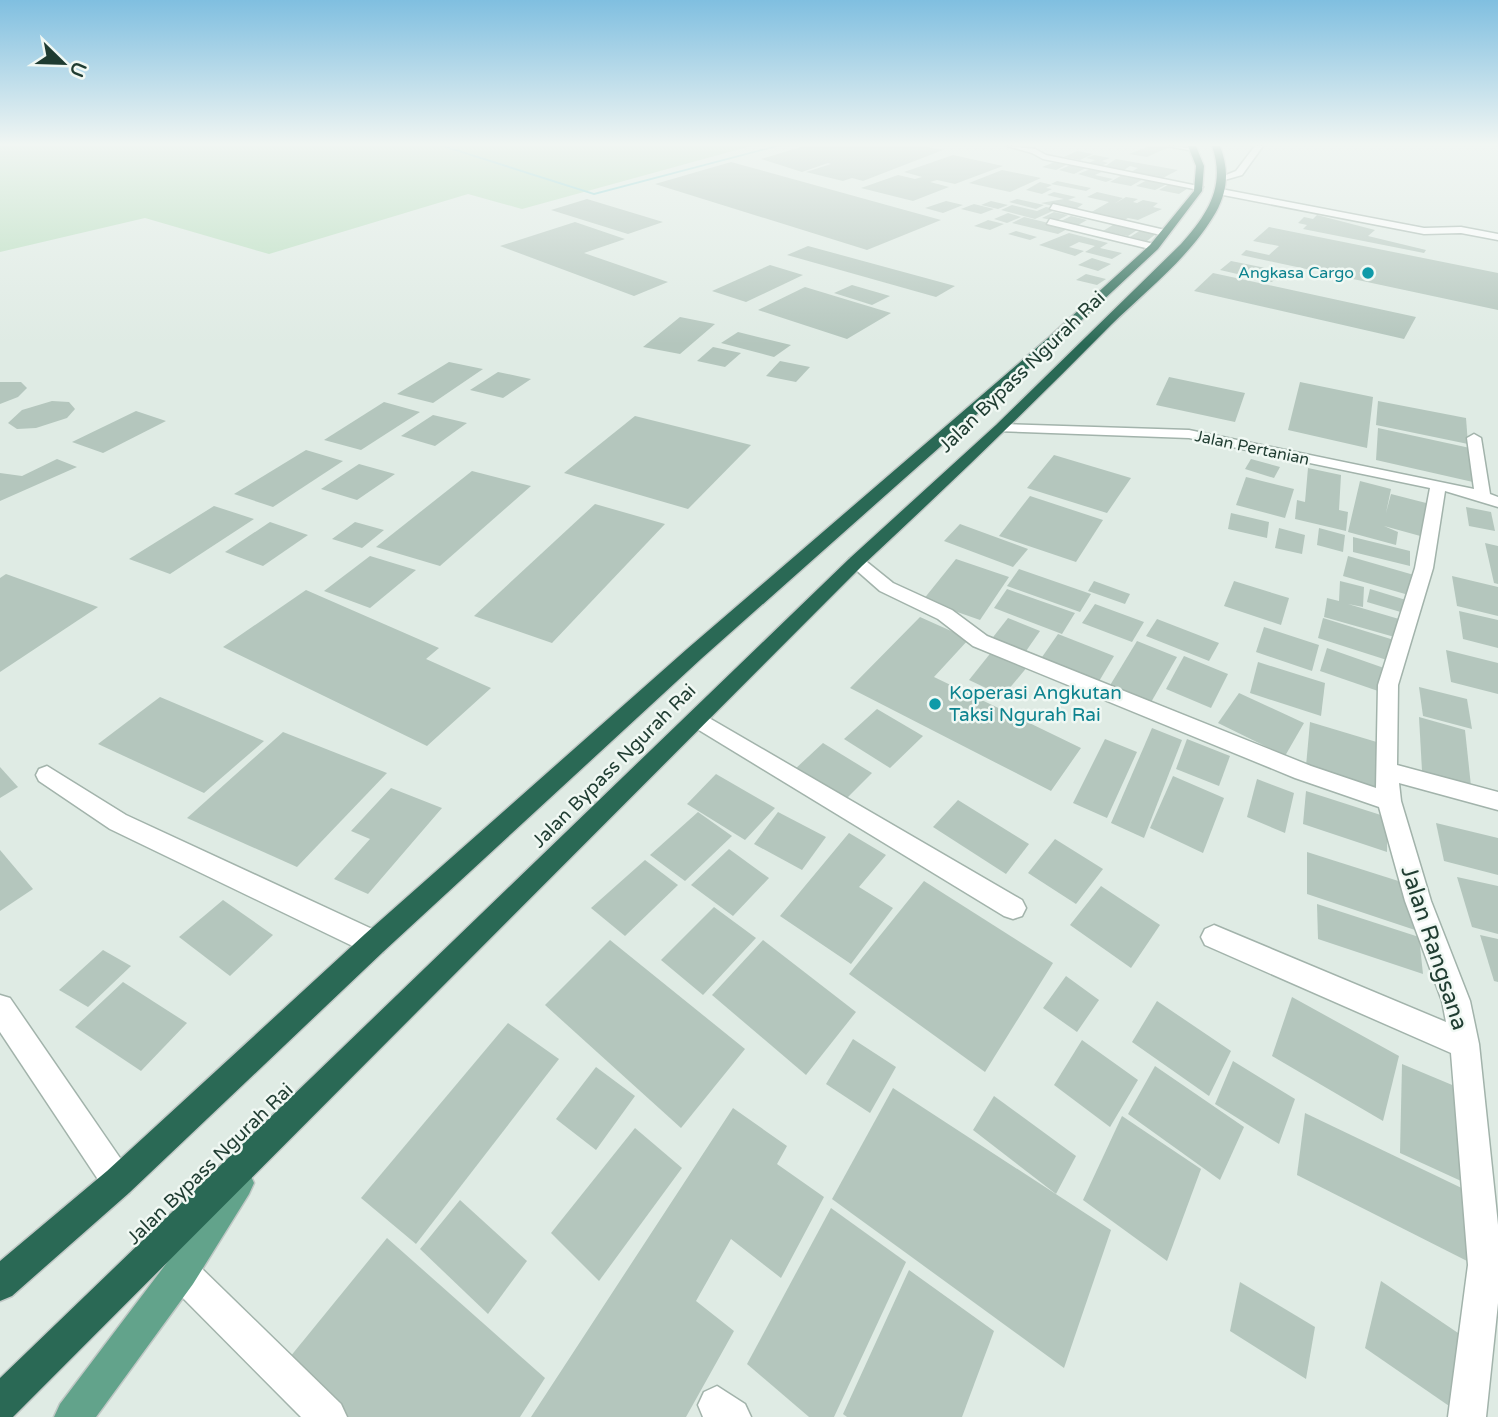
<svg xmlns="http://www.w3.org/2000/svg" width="1498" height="1417" viewBox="0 0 1498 1417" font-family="'Varela Round',sans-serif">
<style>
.green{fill:#b7ddbd}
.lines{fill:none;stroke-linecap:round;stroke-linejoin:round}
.stream{fill:#84d0d3;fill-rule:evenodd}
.building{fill:#b4c6bd}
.minor-casing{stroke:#a2b3ab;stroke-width:3}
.major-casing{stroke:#c0c8c5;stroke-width:3}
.highway-casing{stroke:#c0c8c5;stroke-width:3}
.minor{fill:#fff;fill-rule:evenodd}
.major{fill:#62a38b;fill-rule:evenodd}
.highway{fill:#2a6955;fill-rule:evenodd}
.culture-dot{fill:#0f9aa8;stroke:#f0f8f3;stroke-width:2.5}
.labels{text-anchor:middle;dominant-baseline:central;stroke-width:5;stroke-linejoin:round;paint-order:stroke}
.far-culture-label{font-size:16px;fill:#0d838f;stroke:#f0f8f3;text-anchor:end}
.far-street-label{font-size:16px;fill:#1f3c31;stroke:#f0f8f3}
.street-label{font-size:19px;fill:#1f3c31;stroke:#f0f8f3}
.culture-label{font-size:19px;fill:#0d838f;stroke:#f0f8f3;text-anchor:start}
.near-street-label{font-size:23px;fill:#1f3c31;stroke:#f0f8f3}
</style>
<rect width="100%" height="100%" fill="#dfebe4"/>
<!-- green -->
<path class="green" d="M0,146H751L522,209L468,194L269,254L145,218L0,252Z"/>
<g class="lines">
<!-- stream -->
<path class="stream" d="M440,146H446L594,193L774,146H780L594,195Z"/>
</g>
<!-- building -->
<g class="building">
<path d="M804,146H923L943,150L863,181L852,178L843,181L806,172L831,164L828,163L802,172L761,159Z"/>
<path d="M1150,146L1169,147L1147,157L1129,154Z"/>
<path d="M1077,151L1093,154L1080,160L1064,157Z"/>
<path d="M953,155L1003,166L955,184L937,180L930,182L949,187L913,201L861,188L898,175L915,179L922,177L904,172Z"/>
<path d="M1094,155L1110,158L1102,161L1108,163L1101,166L1087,164L1095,160L1086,158Z"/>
<path d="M1116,159L1178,170L1161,179L1129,173L1138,168L1130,166L1124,170L1104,167Z"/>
<path d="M731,162L941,220L867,250L655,184Z"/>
<path d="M1055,162L1068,164L1056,170L1042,167Z"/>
<path d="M1073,164L1088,167L1074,174L1059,170Z"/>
<path d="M1093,168L1106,170L1095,175L1113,179L1106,182L1078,174Z"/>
<path d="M1002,170L1041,178L1010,192L969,183Z"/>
<path d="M1124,174L1145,178L1131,186L1110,182Z"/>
<path d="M1149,179L1169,183L1155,190L1136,186Z"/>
<path d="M1057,181L1091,188L1086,191L1051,184Z"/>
<path d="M1040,182L1052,185L1046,188L1052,189L1042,194L1026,190Z"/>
<path d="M1171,183L1190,187L1179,194L1159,190Z"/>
<path d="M1054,192L1076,197L1068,200L1083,204L1073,211L1041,203L1064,199L1047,195Z"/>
<path d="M1097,192L1123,198L1114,204L1126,197L1138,199L1133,202L1137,203L1143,200L1158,203L1153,207L1162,209L1138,220L1128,218L1122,221L1088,214L1109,202L1087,197Z"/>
<path d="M587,199L663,222L628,234L551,210Z"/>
<path d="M1017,199L1044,205L1036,209L1009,202Z"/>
<path d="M946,201L963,205L943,213L925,208Z"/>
<path d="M991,201L1008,205L998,209L981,205Z"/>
<path d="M974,204L994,209L981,214L961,209Z"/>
<path d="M1012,205L1037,211L1046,207L1057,209L1035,219L1001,210Z"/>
<path d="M1054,212L1068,215L1056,221L1042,218Z"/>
<path d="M1008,213L1021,217L1007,223L994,219Z"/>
<path d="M1317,215L1375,230L1368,236L1426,250L1424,253L1303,229L1307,225L1298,223L1304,217L1313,219Z"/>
<path d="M1071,216L1087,220L1078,225L1061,221Z"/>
<path d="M1024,217L1069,228L1058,234L1012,223Z"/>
<path d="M986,221L988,220L1004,224L990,230L974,226Z"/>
<path d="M575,222L625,239L584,253L668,282L634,296L500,246Z"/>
<path d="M1116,223L1140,228L1128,236L1103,231Z"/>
<path d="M1269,227L1498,273V310L1241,255L1246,250L1269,255L1279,246L1253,241Z"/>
<path d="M1141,230L1157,233L1147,241L1130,237Z"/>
<path d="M1016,231L1037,237L1030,240L1008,234Z"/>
<path d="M1069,233L1108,243L1100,248L1122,253L1112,259L1085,252L1095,246L1079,242L1069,247L1084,251L1075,256L1039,245Z"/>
<path d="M808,246L955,286L936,297L787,255Z"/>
<path d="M1092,258L1111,264L1098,271L1078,265Z"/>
<path d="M1231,261L1281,271L1272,282L1220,270Z"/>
<path d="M770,265L803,275L746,302L712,291Z"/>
<path d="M1213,273L1416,317L1404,339L1194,291Z"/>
<path d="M1086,274L1106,279L1097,285L1076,280Z"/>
<path d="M852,285L890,296L872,305L834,293Z"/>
<path d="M805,287L891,313L847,339L758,310Z"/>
<path d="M680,317L715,324L680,354L643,347Z"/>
<path d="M738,332L791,345L774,357L721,343Z"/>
<path d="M713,347L741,353L725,367L697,361Z"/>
<path d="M780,361L810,367L796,382L766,376Z"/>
<path d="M449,362L483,369L433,403L397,394Z"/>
<path d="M498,372L531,379L503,398L470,390Z"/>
<path d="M1169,377L1245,393L1235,422L1156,405Z"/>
<path d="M0,382H21L27,388L18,397L0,404Z"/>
<path d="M1300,382L1373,397L1367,448L1288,430Z"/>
<path d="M52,401L69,402L75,409L67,418L36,428L17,429L8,423L22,410Z"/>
<path d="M1378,401L1466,418L1468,444L1376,425Z"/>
<path d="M384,402L420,412L361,450L324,440Z"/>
<path d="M136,411L166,421L103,453L72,442Z"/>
<path d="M433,415L467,423L435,446L401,436Z"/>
<path d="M635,416L751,445L688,509L564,473Z"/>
<path d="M1378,428L1470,448L1473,482L1376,460Z"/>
<path d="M306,450L343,461L273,507L234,494Z"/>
<path d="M1054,455L1131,478L1107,513L1027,488Z"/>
<path d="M57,459L77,467L0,501V473L22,476Z"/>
<path d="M1251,459L1280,467L1274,478L1245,469Z"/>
<path d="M359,464L395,474L357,500L321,489Z"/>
<path d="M1308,468L1341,475L1339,510L1348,512L1346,531L1295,519L1297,500L1305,502Z"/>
<path d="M472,471L531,486L440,566L376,547Z"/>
<path d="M1246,477L1294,489L1285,518L1236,505Z"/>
<path d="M1360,481L1391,489L1386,513L1391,494L1430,504L1424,537L1384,526L1398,532L1396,545L1348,532Z"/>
<path d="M1030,496L1103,520L1076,562L999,536Z"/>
<path d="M595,504L665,524L552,643L474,616Z"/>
<path d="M214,506L254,519L170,574L129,559Z"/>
<path d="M1466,507L1491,512L1495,531L1469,526Z"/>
<path d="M1231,513L1269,522L1267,538L1228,529Z"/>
<path d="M270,522L308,535L263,566L225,552Z"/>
<path d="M355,522L384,530L362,548L332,539Z"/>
<path d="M960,524L1028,549L1013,567L944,541Z"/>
<path d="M1279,528L1305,535L1302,554L1275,548Z"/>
<path d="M1319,528L1345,535L1343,552L1317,545Z"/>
<path d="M1353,537L1410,551V566L1353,552Z"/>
<path d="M1485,543L1498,546V584L1494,583Z"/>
<path d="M370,556L416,570L370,608L324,591Z"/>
<path d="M1348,556L1414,575L1412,596L1343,576Z"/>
<path d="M956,559L1009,577L980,620L923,600Z"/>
<path d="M1019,569L1091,594L1080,612L1007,586Z"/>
<path d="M6,574L98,607L0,672V578Z"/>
<path d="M1452,576L1498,587V616L1457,606Z"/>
<path d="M1094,581L1130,594L1125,604L1088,591Z"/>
<path d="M1234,581L1289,598L1281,625L1224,606Z"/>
<path d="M1340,581L1364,587L1363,607L1348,604L1399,619L1398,638L1324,617L1327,598L1339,601Z"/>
<path d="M1007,589L1075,613L1062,634L994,608Z"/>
<path d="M1370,589L1406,600L1404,613L1367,602Z"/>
<path d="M306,590L439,648L426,659L491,688L427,746L223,647Z"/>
<path d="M1095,604L1144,622L1132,642L1082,623Z"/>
<path d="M1459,611L1498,620V648L1463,639Z"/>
<path d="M920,617L969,639L934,677L1081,748L1051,791L850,688Z"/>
<path d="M1008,618L1040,631L1024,654L990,641Z"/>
<path d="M1323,618L1394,640L1390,661L1318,638Z"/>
<path d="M1157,619L1219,643L1209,661L1146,636Z"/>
<path d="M1264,627L1319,645L1312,671L1256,652Z"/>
<path d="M1058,634L1114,656L1098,683L1040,660Z"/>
<path d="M1137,641L1177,657L1150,704L1109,687Z"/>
<path d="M1327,648L1384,668L1378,691L1320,671Z"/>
<path d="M993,650L1028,666L1003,696L969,680Z"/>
<path d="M1446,650L1498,663V694L1451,682Z"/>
<path d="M1184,656L1228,674L1211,708L1166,689Z"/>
<path d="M1258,662L1325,683L1321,716L1250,693Z"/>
<path d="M1419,687L1467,699L1472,729L1423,716Z"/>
<path d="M1239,693L1304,723L1285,756L1218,723Z"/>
<path d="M160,697L264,741L204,793L98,744Z"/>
<path d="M877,709L923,736L890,768L844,739Z"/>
<path d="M1419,717L1465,730L1471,786L1422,771Z"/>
<path d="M1310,722L1380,743V790L1306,766Z"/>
<path d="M1152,728L1182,740L1144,838L1111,823Z"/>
<path d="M283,732L387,773L297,867L187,818Z"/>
<path d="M1105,739L1137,752L1107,818L1073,803Z"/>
<path d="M1187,739L1230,756L1219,786L1176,769Z"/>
<path d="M823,743L872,773L844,801L794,770Z"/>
<path d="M0,767L18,787L0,798Z"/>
<path d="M716,774L775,808L745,840L687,804Z"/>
<path d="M1173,776L1224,798L1203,853L1150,828Z"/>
<path d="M1257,779L1294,793L1285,833L1247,817Z"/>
<path d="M391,788L442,808L368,894L334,879L370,839L351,831Z"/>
<path d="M1306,791L1387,817V852L1303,824Z"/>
<path d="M958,800L1029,844L1006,874L933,827Z"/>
<path d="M698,812L732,836L685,881L650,855Z"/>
<path d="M778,812L826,837L802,870L754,844Z"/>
<path d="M1436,823L1498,838V875L1444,861Z"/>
<path d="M849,833L886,855L859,887L893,908L851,964L780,916Z"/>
<path d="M1055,839L1103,869L1076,904L1028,873Z"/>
<path d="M729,849L769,878L733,916L691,885Z"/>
<path d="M0,850L33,889L0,911Z"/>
<path d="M1307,852L1411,885L1415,930L1307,894Z"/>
<path d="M645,860L678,885L625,936L591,908Z"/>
<path d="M1457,877L1498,886V934L1472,927Z"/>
<path d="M924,881L1053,963L985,1072L849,974Z"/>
<path d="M1101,886L1160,925L1131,968L1070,925Z"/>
<path d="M223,900L273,935L230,976L179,937Z"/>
<path d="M1317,904L1419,937L1423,974L1318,939Z"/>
<path d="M714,907L756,938L703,995L661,960Z"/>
<path d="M1480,935L1498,939V982L1494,981Z"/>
<path d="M610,940L745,1049L681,1128L545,1005Z"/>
<path d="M763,940L856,1012L806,1075L712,995Z"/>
<path d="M103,950L131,966L88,1007L59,990Z"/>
<path d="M1066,976L1099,1000L1077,1032L1043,1008Z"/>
<path d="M123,982L187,1023L141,1071L75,1027Z"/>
<path d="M1292,997L1399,1056L1383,1121L1272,1056Z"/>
<path d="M1157,1001L1231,1051L1209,1096L1132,1042Z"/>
<path d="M508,1023L559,1059L416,1244L361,1198Z"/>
<path d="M853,1039L896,1067L870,1113L826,1084Z"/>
<path d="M1082,1040L1138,1080L1110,1127L1054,1085Z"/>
<path d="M1233,1061L1295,1099L1279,1144L1215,1104Z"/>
<path d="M1402,1064L1469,1092L1472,1186L1400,1153Z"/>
<path d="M1155,1066L1244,1127L1220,1180L1128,1114Z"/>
<path d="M596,1067L635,1096L596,1150L556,1119Z"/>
<path d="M893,1088L1111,1230L1064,1368L832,1199Z"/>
<path d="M994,1096L1076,1156L1056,1194L973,1130Z"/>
<path d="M733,1108L787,1146L777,1164L824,1197L781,1278L731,1239L696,1301L734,1331L686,1417H531Z"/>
<path d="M1305,1113L1470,1192L1471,1263L1297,1175Z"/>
<path d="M1122,1116L1201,1169L1167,1261L1083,1200Z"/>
<path d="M635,1128L682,1168L599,1281L551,1233Z"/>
<path d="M460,1200L527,1261L488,1314L420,1249Z"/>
<path d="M831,1208L906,1262L834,1417H809L747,1364Z"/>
<path d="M387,1238L545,1378L520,1417H348L290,1357Z"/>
<path d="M909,1270L994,1331L962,1417H847L843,1414Z"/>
<path d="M1381,1281L1464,1337L1452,1408L1365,1348Z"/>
<path d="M1240,1282L1315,1327L1306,1379L1230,1331Z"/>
</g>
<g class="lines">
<!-- minor casing -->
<g class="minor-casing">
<g id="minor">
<path d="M1007,146L1035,149L1046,155L1203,187L1199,190L1043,159L1032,153Z"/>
<path d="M1167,146L1198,149L1194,151Z"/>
<path d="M1255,146H1263L1242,175L1221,181V177L1236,171Z"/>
<path d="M1221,189L1424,228L1461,227L1498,234V240L1461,233L1424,234L1218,194Z"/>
<path d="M1053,204L1165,230L1170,233L1165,236L1050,209Z"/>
<path d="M1050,219L1158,245L1159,247L1154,250L1047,224Z"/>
<path d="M1001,424L1189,430L1474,489L1467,438L1474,434L1481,438L1490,494L1498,497V507L1445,491L1433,568L1398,685L1397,765L1498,792V810L1399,783L1401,801L1431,901L1470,1001L1479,1044L1498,1225V1303L1486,1417H1448L1468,1265L1451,1053L1205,945L1201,937L1205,929L1214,925L1446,1022L1442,1001L1405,901L1379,807L1295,778L973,646L938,619L880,591L847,562L850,558H862L893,583L952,610L987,636L1311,766L1376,788L1378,685L1415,568L1430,488L1189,438L996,431L994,428Z"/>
<path d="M697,711L1022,900L1026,908L1022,916L1013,919L1004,916L689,724L686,719L689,714Z"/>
<path d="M47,766L126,815L383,934L387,943L383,952L374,955L365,952L110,829L39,781L36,775L39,769Z"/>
<path d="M0,995L10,998L129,1171L134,1182L129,1193L118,1198L107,1193L0,1032Z"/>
<path d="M181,1255L193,1260L341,1404L347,1417H301L169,1284L164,1272L169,1260Z"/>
<path d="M717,1386L745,1404L751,1417H703L698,1405L704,1392Z"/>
</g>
</g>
<!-- major casing -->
<g class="major-casing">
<path id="major" d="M238,1167L249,1172L254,1183L249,1194L193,1284L96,1417H54L60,1404L169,1260L227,1172Z"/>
</g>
<!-- highway casing -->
<g class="highway-casing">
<g id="highway">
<path d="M1188,146H1196L1204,166L1202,191L1158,249L1055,345L701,659L383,952L129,1193L12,1296L0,1301V1261L107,1171L365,934L687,649L1047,339L1150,245L1194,191L1196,166Z"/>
<path d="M1212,146H1220C1229,169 1228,190 1216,212C1191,256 1147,290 1111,325C1030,407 947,487 862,566L13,1417H0V1378L850,558L996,425L1181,244C1208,214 1226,186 1212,146Z"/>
</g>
</g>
<!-- minor -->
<use href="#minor" class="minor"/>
<!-- major -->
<use href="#major" class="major"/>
<!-- highway -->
<use href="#highway" class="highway"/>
</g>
<!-- sky -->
<linearGradient id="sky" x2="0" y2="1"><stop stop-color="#80bfe0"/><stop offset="0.42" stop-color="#f1f6f3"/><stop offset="1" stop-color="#f1f6f3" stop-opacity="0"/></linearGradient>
<rect width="1498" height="344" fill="url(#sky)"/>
<!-- markers -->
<g class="culture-dot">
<circle cx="1368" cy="273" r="7"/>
<circle cx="935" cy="704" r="7"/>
</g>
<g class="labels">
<!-- far-culture labels -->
<g class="far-culture-label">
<text x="1354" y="273">Angkasa Cargo</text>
</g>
<!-- far-street labels -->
<g class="far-street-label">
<text transform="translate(1252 448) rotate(12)">Jalan Pertanian</text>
</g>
<!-- street labels -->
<g class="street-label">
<text transform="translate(1022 372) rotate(-44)">Jalan Bypass Ngurah Rai</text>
<text transform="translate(614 766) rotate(-45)">Jalan Bypass Ngurah Rai</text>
<text transform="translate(210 1164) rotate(-44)">Jalan Bypass Ngurah Rai</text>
</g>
<!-- culture labels -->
<g class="culture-label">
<text x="949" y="693">Koperasi Angkutan<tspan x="949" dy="22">Taksi Ngurah Rai</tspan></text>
</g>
<!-- near-street labels -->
<g class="near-street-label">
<text transform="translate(1434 948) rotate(72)">Jalan Rangsana</text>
</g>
</g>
<!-- north arrow -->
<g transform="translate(63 63) rotate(113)" stroke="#f0f8f3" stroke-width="5" paint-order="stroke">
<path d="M0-5L12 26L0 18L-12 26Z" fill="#1f3c31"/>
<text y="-10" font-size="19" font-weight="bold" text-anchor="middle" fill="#1f3c31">U</text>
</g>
</svg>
